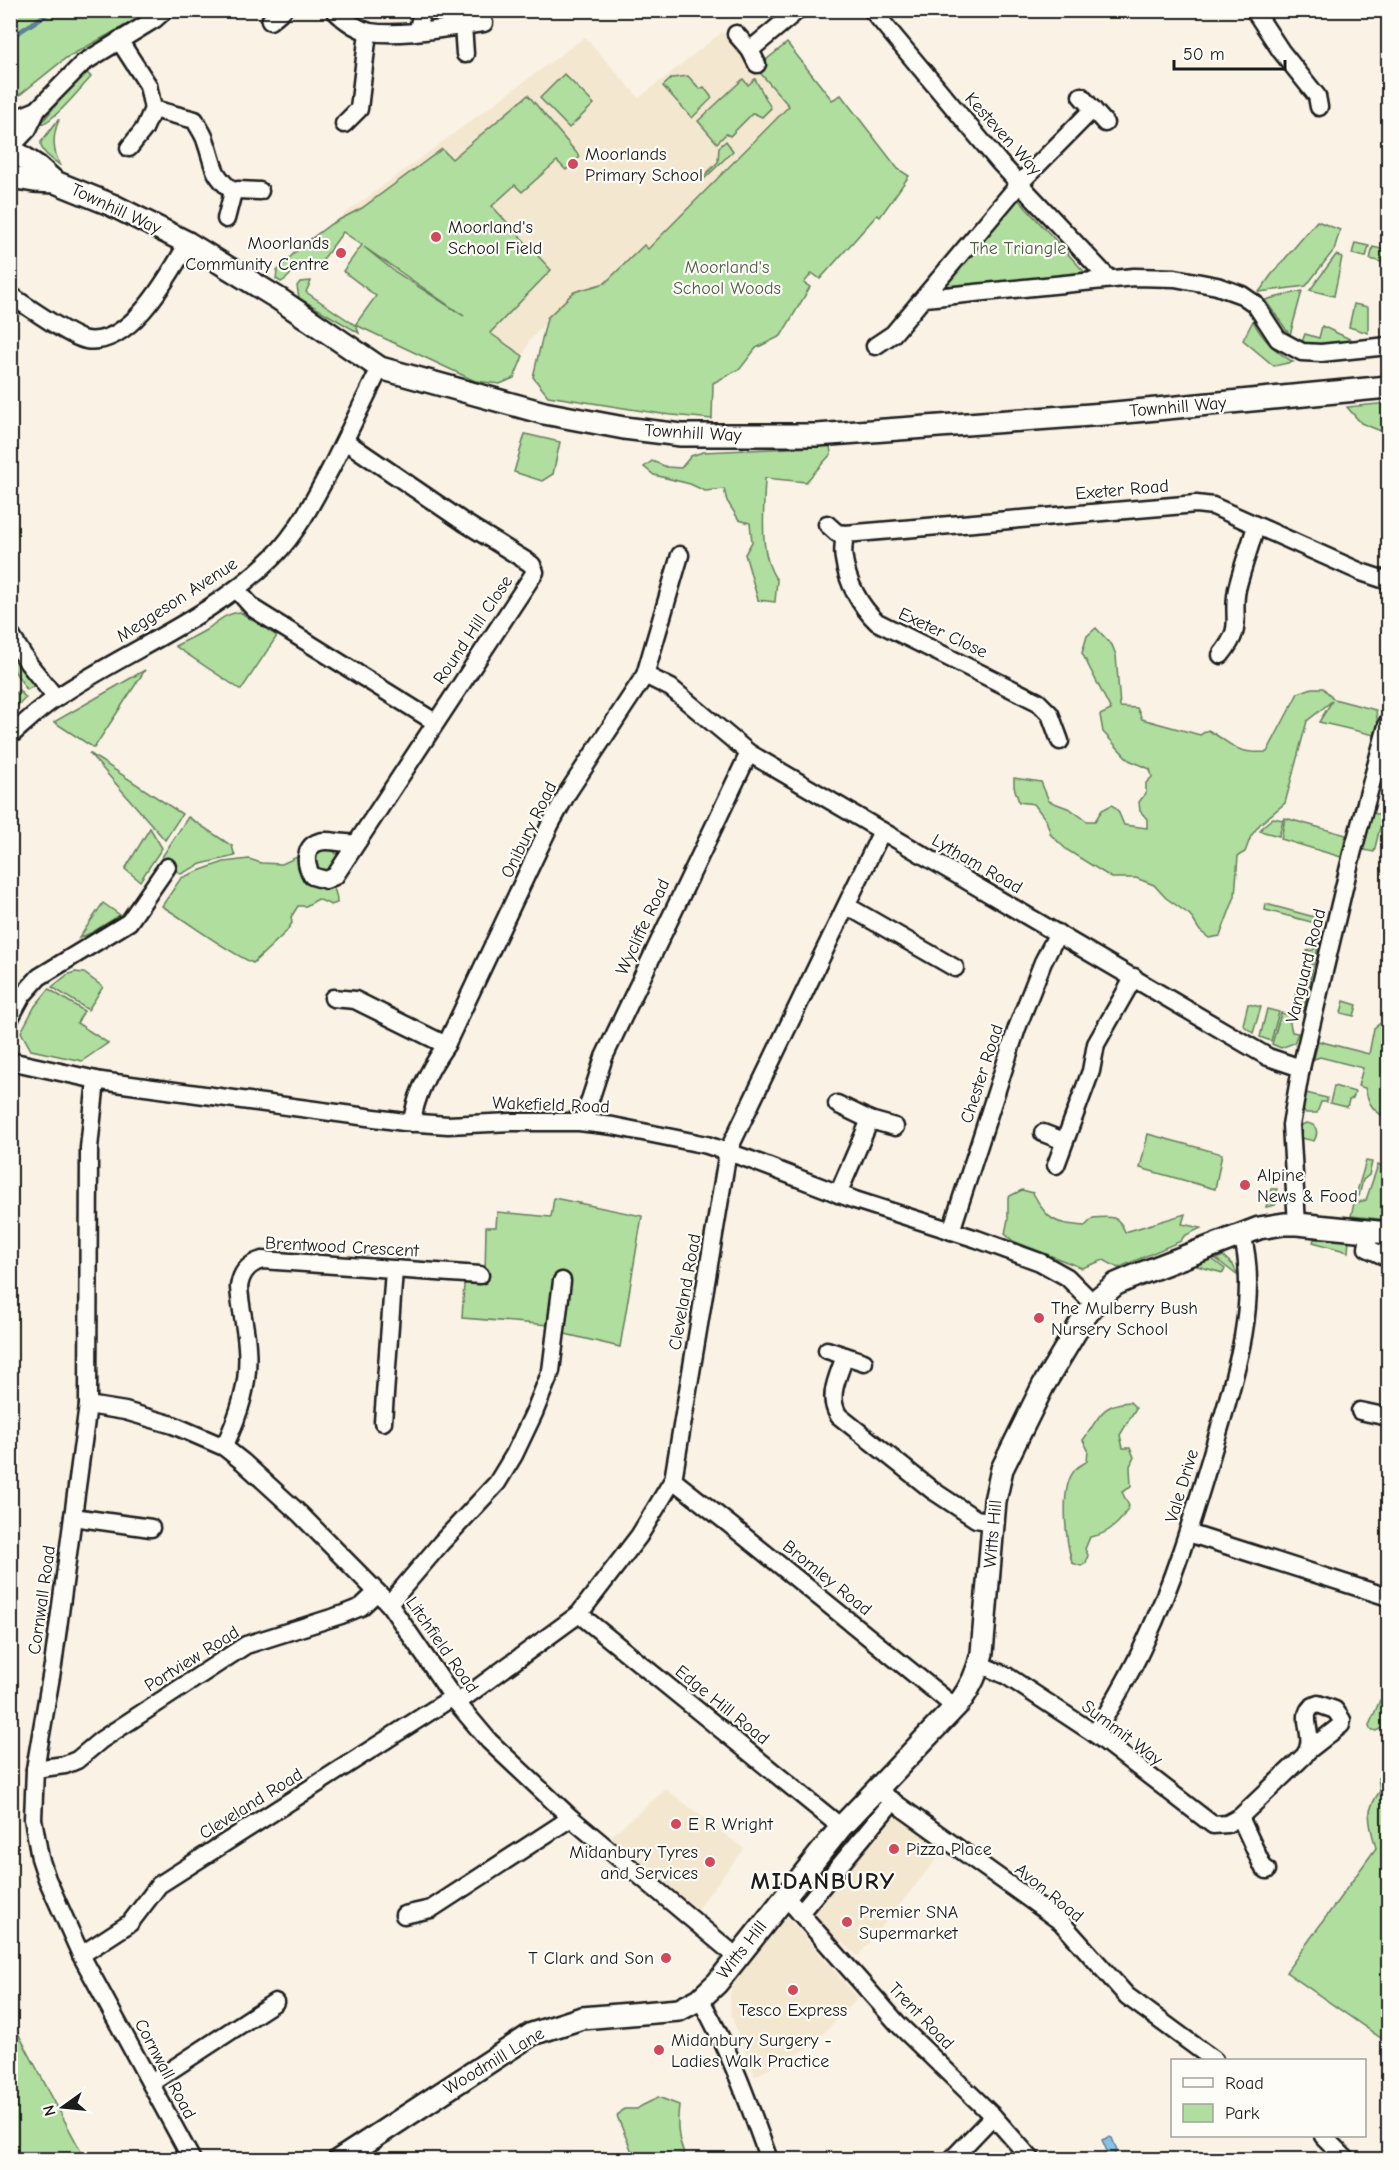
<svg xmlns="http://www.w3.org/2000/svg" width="1399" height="2170" viewBox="0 0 1399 2170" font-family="'Comic Neue',sans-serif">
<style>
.built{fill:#f4e7cf}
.green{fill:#afde9e;stroke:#667d5d;stroke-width:1.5;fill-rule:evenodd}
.water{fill:#87c2e6;stroke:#5c8095;stroke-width:1.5}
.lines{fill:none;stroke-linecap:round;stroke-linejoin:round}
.stream{stroke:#5c8095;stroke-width:4.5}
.minor-casing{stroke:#1c1c1c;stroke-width:21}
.tertiary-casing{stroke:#1c1c1c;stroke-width:26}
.minor{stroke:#fdfcf7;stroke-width:16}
.tertiary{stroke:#fdfcf7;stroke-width:21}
.poi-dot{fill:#d1495b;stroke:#fdfcf7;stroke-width:2}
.labels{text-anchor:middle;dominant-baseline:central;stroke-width:4.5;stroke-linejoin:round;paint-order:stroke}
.street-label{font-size:18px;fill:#1c1c1c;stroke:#fdfcf7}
.poi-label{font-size:18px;fill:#1c1c1c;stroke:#fdfcf7;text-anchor:start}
.park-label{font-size:18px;fill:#4f604a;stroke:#fdfcf7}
.district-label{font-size:24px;font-weight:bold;letter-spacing:1.5px;fill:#1c1c1c;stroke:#fdfcf7}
</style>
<rect width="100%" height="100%" fill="#f9f2e5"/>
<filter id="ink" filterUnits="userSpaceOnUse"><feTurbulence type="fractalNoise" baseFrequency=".0167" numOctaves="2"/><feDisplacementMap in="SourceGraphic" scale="12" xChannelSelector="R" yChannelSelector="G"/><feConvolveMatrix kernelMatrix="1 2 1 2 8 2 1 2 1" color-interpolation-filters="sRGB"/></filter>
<g filter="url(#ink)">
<!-- built -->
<g class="built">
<path d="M722,32L790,105L642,265L605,283L574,292L529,341L523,356L331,224L585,37L639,98Z"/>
<path d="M666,1789L744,1849L697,1909L610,1837Z"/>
<path d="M876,1803L944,1850L858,1956L833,1935L800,1898L799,1895L827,1859Z"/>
<path d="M784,1913L858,1998L810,2047L755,2076L731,2015L730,1996L733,1978Z"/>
</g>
<!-- green -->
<g class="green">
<path d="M11,10H138V11L137,19L66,58L16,98L11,108Z"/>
<path d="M787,43L832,100L841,95L898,169L909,176L880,217L877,215L820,279L812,273L804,283L810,287L781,336L756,348L740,369L713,383L712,419L662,414L548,396L533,377L547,318L574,292L605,283L644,245L648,249L789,106L756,68Z"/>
<path d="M84,69L91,77C79,90 56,119 40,125Z"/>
<path d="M564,74L594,104L569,128L540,98Z"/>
<path d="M688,76L700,89L704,87L712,98L692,118L663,86L672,78Z"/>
<path d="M743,79L748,85L755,79L771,108L762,117L753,113L730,136L726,134L717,143L698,121Z"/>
<path d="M528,95L580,157L566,170L557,161L522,192L515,185L492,206L551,270L490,333L523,356L514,378L500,384L475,381L356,325L359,333L299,298L297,286L300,282L311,281L306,292L355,325L376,296L343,271L362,245L343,232L316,269C291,260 296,275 281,282L276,279L277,271L300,247L331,224L362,208L442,149L452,159ZM364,247L464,316L394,271Z"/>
<path d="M58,120H59C52,136 52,151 61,166C54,160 40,153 41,142Z"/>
<path d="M726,141L733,151L703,180L702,178L718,162L719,147Z"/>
<path d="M1017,198L1088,276L941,290Z"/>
<path d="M1317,221L1340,230L1334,250L1306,286L1259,292L1272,274Z"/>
<path d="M1355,243L1369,246L1366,257L1352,254Z"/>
<path d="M1373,247L1385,250L1382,262L1370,259Z"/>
<path d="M1336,255L1342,257L1334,296L1310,290Z"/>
<path d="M1302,291L1290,335L1265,300Z"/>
<path d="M1354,304L1368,307V333L1349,327Z"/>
<path d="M1253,321C1263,340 1275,351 1293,362L1274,366L1243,340Z"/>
<path d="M1322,326L1352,340L1311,345L1302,342L1305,334L1319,338Z"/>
<path d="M1388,403V434L1361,423L1347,407Z"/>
<path d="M525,434L560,442L553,474L542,481L514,472Z"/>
<path d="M822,442L830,446L831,454L806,482L765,478C764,509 758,555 777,580L775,602L758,600L745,554L752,542L750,523L739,520L727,501L724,489L705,491L690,484L654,475L644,467L652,461L667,467L681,468L691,456L703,452L813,447Z"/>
<path d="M240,612L277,636L241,690L175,646C185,641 196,636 206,630C217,622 226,613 240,612Z"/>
<path d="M1096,628L1112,645L1116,655L1120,707L1137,708L1142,719L1200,735L1208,730C1234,745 1235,754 1267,752L1298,693L1312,688H1323L1334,699L1376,710L1378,726L1374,735L1319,722L1332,701L1307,721L1285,803L1260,824L1251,836L1245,852L1238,856L1235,896L1220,936L1209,938L1200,931L1190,915L1166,898L1154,885L1136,878H1112L1067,850L1051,835L1046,820L1034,804L1019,802L1014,787V778L1041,782L1049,801L1070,809L1087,821H1095L1102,810L1112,805L1118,811L1124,825L1147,828V819L1140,811L1139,802L1146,793V783L1152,777L1150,769L1129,760L1103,732L1100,715L1111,710L1082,653L1087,636Z"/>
<path d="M16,655L36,684L27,690L11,666V658Z"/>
<path d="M145,670L94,748L54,722Z"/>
<path d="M19,690L26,698L11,711V697Z"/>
<path d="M89,753L182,814L165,840Z"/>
<path d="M1371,813L1383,815L1374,852L1363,850Z"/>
<path d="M188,817L232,846L235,856L201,864L181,874L160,860Z"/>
<path d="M1273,818L1283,820L1279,836L1260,831L1263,826Z"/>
<path d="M1285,818L1346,835L1341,857L1281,839Z"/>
<path d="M150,828L162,848L140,881L125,869Z"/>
<circle cx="327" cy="860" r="11"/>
<path d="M299,856L301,871C320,878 337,879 337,903L331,905L318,899L306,906H298L291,917L292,923L286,932L253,963C221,948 193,925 162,906L181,878L201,870L224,862L249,859L261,863L282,864Z"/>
<path d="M103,903L120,915L93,932L79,938Z"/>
<path d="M1266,904L1318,918L1323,921L1315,923L1265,910Z"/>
<path d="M1319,944L1314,965L1305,962L1307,951L1313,950Z"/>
<path d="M1306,966L1313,967L1303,1013L1296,1002L1297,998L1295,996L1303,967L1305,968Z"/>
<path d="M75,972L84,973L103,987L88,1010L52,987L67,975Z"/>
<path d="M49,989L84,1011L77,1023L108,1043L82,1061L31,1050L21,1032L35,1006Z"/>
<path d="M1344,1001L1357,1005L1354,1016L1341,1013Z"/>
<path d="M1248,1004L1261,1007L1253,1033L1243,1025Z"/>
<path d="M1267,1009L1279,1012L1271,1041L1260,1037Z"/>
<path d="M1281,1013L1290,1015L1289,1019L1292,1032L1298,1033L1294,1043L1281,1048L1272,1044Z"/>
<path d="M1382,1022H1388V1112L1383,1116C1371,1109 1368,1101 1365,1088L1358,1086L1363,1068L1320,1057L1314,1059L1318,1041L1369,1054L1374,1028Z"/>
<path d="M1334,1086L1355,1092L1353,1098L1349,1100L1347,1107L1330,1103Z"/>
<path d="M1306,1093L1327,1098V1102H1321L1317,1113H1306L1302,1109Z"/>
<path d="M1306,1123C1317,1124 1319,1132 1314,1141L1301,1138L1300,1126Z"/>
<path d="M1148,1134L1222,1154L1215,1189L1140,1168Z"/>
<path d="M1366,1161L1372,1162L1369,1175L1363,1180L1359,1196L1356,1195Z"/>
<path d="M1378,1165L1388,1168V1220L1351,1216L1354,1203L1366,1200Z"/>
<path d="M1271,1189H1277L1279,1199L1275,1205L1266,1207Z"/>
<path d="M1022,1190L1033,1193C1049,1222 1053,1223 1085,1226L1093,1218C1111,1217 1118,1214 1125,1232L1185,1214L1182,1224L1201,1228L1184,1236L1181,1241L1118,1268L1104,1260L1082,1268L1013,1241L1005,1234L1008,1219V1197Z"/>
<path d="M554,1198L642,1216L620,1347L561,1333L550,1325L462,1318L464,1284L482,1280L485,1276L486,1227H496L497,1212L551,1217Z"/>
<path d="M1314,1239L1349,1240L1348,1252L1313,1242Z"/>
<path d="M1223,1256L1233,1265L1238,1276L1216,1259Z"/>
<path d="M1212,1259L1225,1269L1223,1273L1193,1265Z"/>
<path d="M1130,1402L1136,1408L1120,1435L1123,1448H1130L1134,1457L1130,1466L1131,1487L1122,1492L1129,1506C1122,1522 1107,1535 1090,1537L1085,1549L1088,1555L1086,1563L1081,1566L1072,1563C1066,1541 1059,1487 1075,1470C1078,1466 1084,1464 1087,1461L1088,1450L1083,1440C1099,1419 1099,1404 1130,1402Z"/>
<path d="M1388,1693V1725L1376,1731L1370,1729L1369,1725C1373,1717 1376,1709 1380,1700L1384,1701L1386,1694Z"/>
<path d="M1384,1771L1388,1772V2043L1286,1972L1376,1848C1369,1822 1364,1813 1380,1791L1378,1778Z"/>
<path d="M10,2020H11L85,2159H11Z"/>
<path d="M658,2097L679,2105C677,2123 677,2137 684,2153L678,2157V2159H635L617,2116L624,2109H637C644,2103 651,2103 658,2097Z"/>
</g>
<!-- water -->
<path class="water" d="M1109,2137L1112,2138L1117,2150L1113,2157L1109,2156L1106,2158L1104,2156L1107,2151L1102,2140Z"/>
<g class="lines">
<!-- stream -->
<path class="stream" d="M10,38L53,10"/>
<!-- minor casing -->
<g class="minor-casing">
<g id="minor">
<path d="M334,10C344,20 356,29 370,32C402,37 451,27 484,23"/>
<path d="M872,10L999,162L1109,279"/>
<path d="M1254,10L1281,51L1317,96L1319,107"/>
<path d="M270,21L283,10"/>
<path d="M463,25L465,54"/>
<path d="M418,30L422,10"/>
<path d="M736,34L750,50L757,64"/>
<path d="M119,40L148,85L153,109L195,120C198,127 204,134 206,142C215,168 211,172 233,192"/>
<path d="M750,50L798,10"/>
<path d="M1081,96L1105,123"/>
<path d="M10,121L37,110"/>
<path d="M344,124L359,109L368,32"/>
<path d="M12,146L28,129L37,110L83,63L155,19L165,10"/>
<path d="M129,148L144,129L153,109"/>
<path d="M233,192L238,190L260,191"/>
<path d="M226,219L233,192"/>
<path d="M10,295C27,306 70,337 86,340C131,347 169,275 188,243"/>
<path d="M925,298L1134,277L1175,278L1217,286L1242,295L1255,304L1278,339L1302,352L1321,353L1388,346"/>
<path d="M875,346L893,334L1020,183L1093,109"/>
<path d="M345,441L465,523L528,562L532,565L535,572L335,876L326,880L312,876C303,861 305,841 326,841C336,841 345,844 355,843"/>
<path d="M827,524L837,533L845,534L1196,504L1213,506L1361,572L1388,581"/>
<path d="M845,534C844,542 842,551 844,559C847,582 860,606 877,622L1038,702L1050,714L1060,741"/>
<path d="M236,589L254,609L435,722"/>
<path d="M10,634L28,663L56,698"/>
<path d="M1221,655C1245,625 1231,620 1237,589C1242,568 1250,547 1256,526"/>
<path d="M645,675L671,688L749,753L1268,1057L1301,1068"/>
<path d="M10,736C25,723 39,709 56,698C127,650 211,619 273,557C298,532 315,498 332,466C348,434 364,401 380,368"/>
<path d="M847,906L955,968"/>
<path d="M333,998L355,1000L446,1045"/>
<path d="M10,1018L22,996L39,977L129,922L167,867"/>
<path d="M10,1061L101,1081L404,1122L448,1125L512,1122H579L613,1126L707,1145L751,1160L855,1200L977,1239L1040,1262L1067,1277L1094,1304"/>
<path d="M96,1080L89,1148L88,1405L53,1665L35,1769L33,1819L40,1858L47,1879L81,1955L192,2160"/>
<path d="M837,1104L870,1120L895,1127"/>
<path d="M585,1122L588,1106L604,1057L749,753"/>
<path d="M412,1123C415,1095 430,1068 446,1045L550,825L568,792L645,675L680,555"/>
<path d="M1043,1133L1064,1141"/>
<path d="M1056,1165L1091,1071L1096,1044L1134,977"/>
<path d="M838,1194L870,1120"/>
<path d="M1297,1224L1291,1125L1301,1068L1352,854L1388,722"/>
<path d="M951,1231L1017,1028L1043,962L1058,933"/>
<path d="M1370,1231L1367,1248L1388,1258"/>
<path d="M827,1350L864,1362"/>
<path d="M845,1356C839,1375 826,1397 839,1416L932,1490L976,1519L993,1522"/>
<path d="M88,1405L125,1411L173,1425L224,1447L243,1462L300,1514L389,1604L457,1703L489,1741L571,1818L737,1957"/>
<path d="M1360,1411L1388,1417"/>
<path d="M383,1422L394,1270"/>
<path d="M224,1447C239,1415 250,1384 247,1347C246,1327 240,1307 239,1287C241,1273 248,1264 262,1260L480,1275"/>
<path d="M673,1480L729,1524L955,1707"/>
<path d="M73,1517L151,1528"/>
<path d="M1188,1533L1388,1597"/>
<path d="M389,1604L441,1543L497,1483L514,1455L534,1413L551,1371L562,1281"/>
<path d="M579,1614L841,1827"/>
<path d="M979,1664L1007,1676L1095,1734L1213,1825L1227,1824L1240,1817L1304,1756C1320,1737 1293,1712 1318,1704L1335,1710L1342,1720L1341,1725L1309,1750"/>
<path d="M457,1703L579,1614L639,1536L673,1480L728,1151L882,831"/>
<path d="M1095,1734C1112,1704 1131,1674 1145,1642C1173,1583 1192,1520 1211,1457C1231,1389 1261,1305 1242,1234"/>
<path d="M35,1769L65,1765L77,1760L101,1740L246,1645L341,1615L361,1607L377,1592"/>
<path d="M877,1790L1061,1922L1127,1996L1214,2060"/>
<path d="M1240,1817L1263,1867L1267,1870"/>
<path d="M785,1896L898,2024L993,2116L1032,2160"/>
<path d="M800,1913L893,1801"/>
<path d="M404,1915L431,1909L571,1818"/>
<path d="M81,1955L130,1923L159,1885L453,1697"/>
<path d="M700,1999C730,2050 749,2104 769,2160"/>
<path d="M151,2083L275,2002"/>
<path d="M1323,2136L1347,2160"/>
<path d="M951,2160L993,2116"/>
</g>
</g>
<!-- tertiary casing -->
<g class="tertiary-casing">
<g id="tertiary">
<path d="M12,150L38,167L55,182L112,205L188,243L279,299L380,368L544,413L624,428L681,435H817L1104,414L1388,387"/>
<path d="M10,177L34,181L55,182"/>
<path d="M339,2160L532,2034L582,2018L679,2010L700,1999L717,1983L841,1827L960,1702C971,1687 978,1671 982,1653L995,1501L1002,1469L1043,1386L1083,1319L1100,1297L1116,1284L1137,1275L1259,1228L1284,1224H1297L1388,1233"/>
</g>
</g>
<!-- minor -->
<use href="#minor" class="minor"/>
<!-- tertiary -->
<use href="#tertiary" class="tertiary"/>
</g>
</g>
<!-- markers -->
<g class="poi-dot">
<circle cx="573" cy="164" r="6"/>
<circle cx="436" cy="237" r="6"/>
<circle cx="341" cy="253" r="6"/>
<circle cx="1245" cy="1185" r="6"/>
<circle cx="1039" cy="1318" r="6"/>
<circle cx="676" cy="1824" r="6"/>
<circle cx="894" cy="1849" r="6"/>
<circle cx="710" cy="1862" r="6"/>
<circle cx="847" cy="1922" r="6"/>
<circle cx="666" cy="1958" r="6"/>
<circle cx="793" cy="1990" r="6"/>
<circle cx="659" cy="2050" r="6"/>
</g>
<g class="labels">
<!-- street labels -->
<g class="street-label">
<text transform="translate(1003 134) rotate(48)">Kesteven Way</text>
<text transform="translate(116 209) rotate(25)">Townhill Way</text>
<text transform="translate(1178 407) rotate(-5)">Townhill Way</text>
<text transform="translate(693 433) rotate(3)">Townhill Way</text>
<text transform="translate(1122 490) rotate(-5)">Exeter Road</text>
<text transform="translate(177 600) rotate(-33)">Meggeson Avenue</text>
<text transform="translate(473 630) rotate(-56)">Round Hill Close</text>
<text transform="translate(943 633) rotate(25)">Exeter Close</text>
<text transform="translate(529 830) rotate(-64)">Onibury Road</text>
<text transform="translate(977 864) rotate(30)">Lytham Road</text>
<text transform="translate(643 927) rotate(-65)">Wycliffe Road</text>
<text transform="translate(1306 966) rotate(-76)">Vanguard Road</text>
<text transform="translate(982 1074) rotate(-72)">Chester Road</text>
<text transform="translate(551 1105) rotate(2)">Wakefield Road</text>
<text transform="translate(342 1247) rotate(3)">Brentwood Crescent</text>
<text transform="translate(685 1292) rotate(-80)">Cleveland Road</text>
<text transform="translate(1182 1486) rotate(-73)">Vale Drive</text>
<text transform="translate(993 1534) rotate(-85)">Witts Hill</text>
<text transform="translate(827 1578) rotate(39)">Bromley Road</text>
<text transform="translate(42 1600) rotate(-82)">Cornwall Road</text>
<text transform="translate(442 1645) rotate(55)">Litchfield Road</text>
<text transform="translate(192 1659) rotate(-32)">Portview Road</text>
<text transform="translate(722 1705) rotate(39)">Edge Hill Road</text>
<text transform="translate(1122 1733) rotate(37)">Summit Way</text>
<text transform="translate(251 1804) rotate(-32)">Cleveland Road</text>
<text transform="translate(1049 1893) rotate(39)">Avon Road</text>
<text transform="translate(742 1950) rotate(-52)">Witts Hill</text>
<text transform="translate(921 2016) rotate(46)">Trent Road</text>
<text transform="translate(494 2061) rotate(-31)">Woodmill Lane</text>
<text transform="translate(165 2069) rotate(62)">Cornwall Road</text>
</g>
<!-- poi labels -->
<g class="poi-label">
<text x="585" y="154">Moorlands<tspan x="585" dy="21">Primary School</tspan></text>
<text x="448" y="227">Moorland's<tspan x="448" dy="21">School Field</tspan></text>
<text x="329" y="243" text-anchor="end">Moorlands<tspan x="329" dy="21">Community Centre</tspan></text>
<text x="1257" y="1175">Alpine<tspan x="1257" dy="21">News &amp; Food</tspan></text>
<text x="1051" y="1308">The Mulberry Bush<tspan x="1051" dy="21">Nursery School</tspan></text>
<text x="688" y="1824">E R Wright</text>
<text x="906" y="1849">Pizza Place</text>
<text x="698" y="1852" text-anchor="end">Midanbury Tyres<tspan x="698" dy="21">and Services</tspan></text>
<text x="859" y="1912">Premier SNA<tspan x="859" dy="21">Supermarket</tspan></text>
<text x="654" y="1958" text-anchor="end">T Clark and Son</text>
<text x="793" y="2010" text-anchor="middle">Tesco Express</text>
<text x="671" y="2040">Midanbury Surgery -<tspan x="671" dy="21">Ladies Walk Practice</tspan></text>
</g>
<!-- park labels -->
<g class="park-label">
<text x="1018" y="248">The Triangle</text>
<text x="727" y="267">Moorland's<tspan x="727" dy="21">School Woods</tspan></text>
</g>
<!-- district labels -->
<g class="district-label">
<text x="823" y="1881">MIDANBURY</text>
</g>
</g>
<!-- margin -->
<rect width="1399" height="2170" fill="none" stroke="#fdfcf7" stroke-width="36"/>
<rect x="18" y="18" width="1363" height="2134" fill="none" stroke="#1c1c1c" stroke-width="2" filter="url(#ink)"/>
<!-- legend -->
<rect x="1171" y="2059" width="195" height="78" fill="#fdfcf7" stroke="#a3a29f" stroke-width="1.5"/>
<rect x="1183" y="2078" width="30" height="9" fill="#fdfcf7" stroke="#a3a29f" stroke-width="1.5"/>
<text x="1225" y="2089" font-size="18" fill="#1c1c1c">Road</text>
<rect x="1183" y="2104" width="30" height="18" fill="#afde9e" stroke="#a3a29f" stroke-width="1.5"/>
<text x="1225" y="2119" font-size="18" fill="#1c1c1c">Park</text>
<!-- north arrow -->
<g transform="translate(63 2107) rotate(255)" stroke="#fdfcf7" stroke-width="4.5" paint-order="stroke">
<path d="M0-4.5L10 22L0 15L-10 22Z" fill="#1c1c1c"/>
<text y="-9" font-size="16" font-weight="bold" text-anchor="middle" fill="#1c1c1c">N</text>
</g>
<!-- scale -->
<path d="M1174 60v9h111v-9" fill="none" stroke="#1c1c1c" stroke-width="3"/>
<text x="1183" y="60" font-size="18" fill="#1c1c1c" stroke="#fdfcf7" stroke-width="4.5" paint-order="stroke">50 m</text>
</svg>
